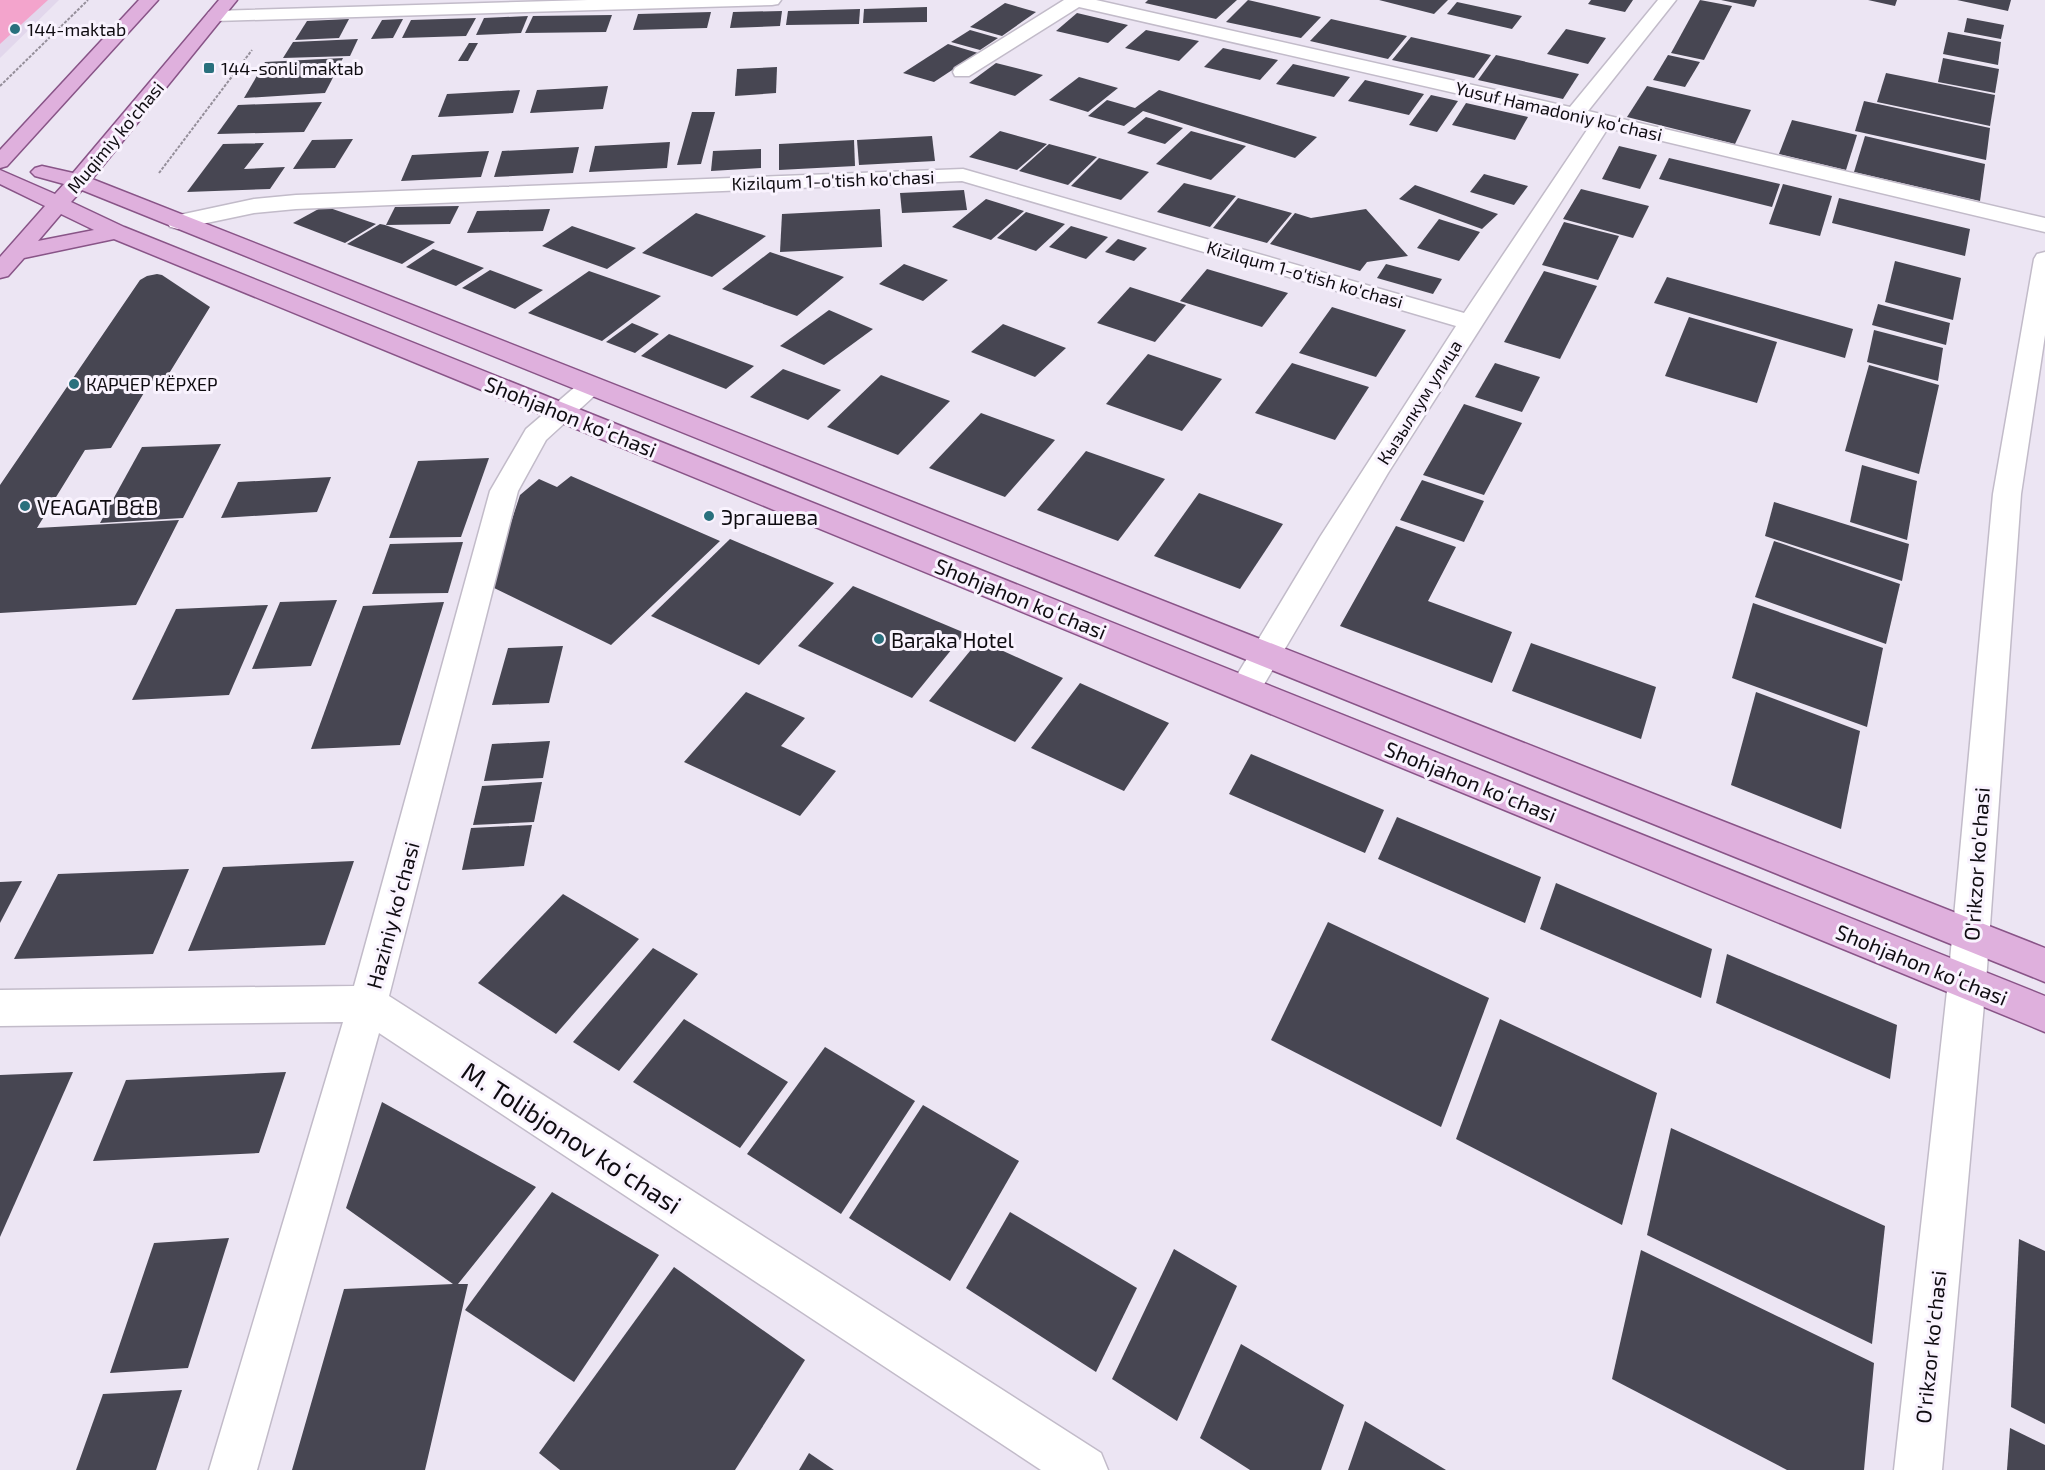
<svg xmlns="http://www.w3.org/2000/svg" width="2045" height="1470" viewBox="0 0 2045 1470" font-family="'Exo 2',sans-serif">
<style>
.built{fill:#e2d7ec}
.green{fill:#f3a4cc}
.building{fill:#474652}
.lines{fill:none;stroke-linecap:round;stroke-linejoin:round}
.minor-casing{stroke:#c2bbc9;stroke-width:3}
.major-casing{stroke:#885487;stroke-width:3}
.path{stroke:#958f9a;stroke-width:2;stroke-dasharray:3 1.5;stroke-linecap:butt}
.minor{fill:#fff;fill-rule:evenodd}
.major{fill:#dfb0dd;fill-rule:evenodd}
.poi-dot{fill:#29707d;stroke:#f9f3fe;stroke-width:2}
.labels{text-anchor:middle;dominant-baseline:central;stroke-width:6;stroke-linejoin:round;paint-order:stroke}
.far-poi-label{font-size:18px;fill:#0f0c11;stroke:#f9f3fe;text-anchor:start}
.far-street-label{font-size:18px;fill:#0f0c11;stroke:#f9f3fe}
.street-label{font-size:21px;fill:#0f0c11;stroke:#f9f3fe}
.poi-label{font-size:21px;fill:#0f0c11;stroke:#f9f3fe;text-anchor:start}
.near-street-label{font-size:26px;fill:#0f0c11;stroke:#f9f3fe}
</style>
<rect width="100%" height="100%" fill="#ece5f3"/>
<!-- built -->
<path class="built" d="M0,0H59L0,58Z"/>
<!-- green -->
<path class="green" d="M0,0H48L0,44Z"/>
<!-- building -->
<g class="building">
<path d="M1148,0H1237L1216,19L1145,3Z"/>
<path d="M1248,0L1321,17L1301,38L1226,22Z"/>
<path d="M1379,0H1448L1434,14Z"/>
<path d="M1591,0H1633L1625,12L1588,4Z"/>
<path d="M1700,0L1732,6L1704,60L1671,53Z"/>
<path d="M1721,0H1757L1754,7Z"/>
<path d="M1868,0H1897L1895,6Z"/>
<path d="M1957,0H2011L2008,11Z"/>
<path d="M1457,2L1522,16L1512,29L1447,14Z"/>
<path d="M1005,3L1036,12L1002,36L970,27Z"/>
<path d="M927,7V22L863,23L864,9Z"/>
<path d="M860,9L859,24L786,25L788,11Z"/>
<path d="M782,11L780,26L730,28L733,12Z"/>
<path d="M711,12L707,28L633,30L638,14Z"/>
<path d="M1077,13L1128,25L1108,43L1056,31Z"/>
<path d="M612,15L606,32L525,33L533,16Z"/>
<path d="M528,16L521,33L476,35L484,18Z"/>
<path d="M476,18L466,36L402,38L411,20Z"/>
<path d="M1967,18L2004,25L2001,39L1964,32Z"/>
<path d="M349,19L339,38L295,40L307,21Z"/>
<path d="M403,19L393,38L371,39L382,20Z"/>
<path d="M1331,19L1407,36L1388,59L1310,41Z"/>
<path d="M1566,29L1606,38L1588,64L1547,54Z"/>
<path d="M970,30L998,38L980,50L951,42Z"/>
<path d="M1146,30L1199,41L1179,61L1125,48Z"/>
<path d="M1948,32L2001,42L1998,65L1943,54Z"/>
<path d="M1411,37L1491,55L1474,78L1392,60Z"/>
<path d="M358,39L350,56L283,58L293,42Z"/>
<path d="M469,43H478L468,61H458Z"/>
<path d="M948,44L978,53L934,82L903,73Z"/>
<path d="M1223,48L1278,60L1260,80L1204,67Z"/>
<path d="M1496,55L1579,74L1563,99L1478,80Z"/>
<path d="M1668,55L1700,62L1685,87L1653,80Z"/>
<path d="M343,58L325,93L244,98L265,62Z"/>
<path d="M1943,58L1999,69L1995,93L1938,82Z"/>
<path d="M996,63L1043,75L1015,96L969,83Z"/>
<path d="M1293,64L1350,77L1334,97L1276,84Z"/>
<path d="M777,67L776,93L735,96L737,69Z"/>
<path d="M1886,73L1995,95L1990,126L1877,102Z"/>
<path d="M1079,77L1118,88L1088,112L1049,100Z"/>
<path d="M1365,80L1424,94L1409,115L1348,101Z"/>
<path d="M608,86L603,109L530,113L537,90Z"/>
<path d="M1647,86L1751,110L1735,144L1627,117Z"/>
<path d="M520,90L513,113L438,117L447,94Z"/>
<path d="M1159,90L1317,137L1295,158L1143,111L1124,126L1088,116L1107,100L1135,108Z"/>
<path d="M1431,95L1458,101L1437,132L1409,125Z"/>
<path d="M1864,101L1990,128L1986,160L1855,131Z"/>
<path d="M322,102L304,132L217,134L238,105Z"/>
<path d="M1466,103L1528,117L1515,140L1452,125Z"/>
<path d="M692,112H715L701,164L677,165Z"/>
<path d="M1146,117L1183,128L1165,144L1127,133Z"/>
<path d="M1792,120L1857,135L1846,170L1779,154Z"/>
<path d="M1000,131L1047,144L1017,170L969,157Z"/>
<path d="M1191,131L1246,146L1211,180L1156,164Z"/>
<path d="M932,136L935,161L859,165L857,140Z"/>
<path d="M1865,136L1985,164L1980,201L1854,172Z"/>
<path d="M353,139L335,168L293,169L312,140Z"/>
<path d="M854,140L855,166L779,170V144Z"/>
<path d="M670,142L667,168L589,172L595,146Z"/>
<path d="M264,143L244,169L285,167L270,189L187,192L223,144Z"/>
<path d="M1049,144L1097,157L1068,185L1019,171Z"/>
<path d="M1619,146L1657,155L1640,189L1602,179Z"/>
<path d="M579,147L573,173L494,177L502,151Z"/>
<path d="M761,149V168L711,171L713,151Z"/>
<path d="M489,151L481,177L401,181L412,155Z"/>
<path d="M1099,158L1149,172L1121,200L1071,186Z"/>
<path d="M1669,158L1780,184L1772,207L1659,179Z"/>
<path d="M1484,174L1528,186L1514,205L1470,192Z"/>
<path d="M1184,183L1236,196L1210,227L1157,212Z"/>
<path d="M1783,184L1832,196L1820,236L1769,224Z"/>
<path d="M1415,185L1498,214L1482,229L1399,199Z"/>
<path d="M1581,189L1649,206L1633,238L1563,219Z"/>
<path d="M964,190L967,210L902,213L900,193Z"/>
<path d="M1238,198L1292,213L1267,243L1213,228Z"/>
<path d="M1839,198L1970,229L1965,256L1832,223Z"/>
<path d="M986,199L1024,211L991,240L952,227Z"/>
<path d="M324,206L376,224L345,243L293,223Z"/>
<path d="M459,206L450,224L386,225L395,207Z"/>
<path d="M550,209L543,231L467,233L477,211Z"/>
<path d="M880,209L882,247L780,252L782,214Z"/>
<path d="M1366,209L1408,256L1367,262L1360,271L1270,244L1295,213L1311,218Z"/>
<path d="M1026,212L1065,224L1036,251L997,238Z"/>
<path d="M696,213L766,236L712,277L642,253Z"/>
<path d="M1439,219L1480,232L1459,261L1417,248Z"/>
<path d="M1564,222L1619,236L1598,280L1542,265Z"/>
<path d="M380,224L385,225L435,242L402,264L347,244Z"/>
<path d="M572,226L636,248L607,269L542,246Z"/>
<path d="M1071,226L1108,237L1086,259L1049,247Z"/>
<path d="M1118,239L1147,248L1134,261L1105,252Z"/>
<path d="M433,249L484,268L456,286L406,267Z"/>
<path d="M770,252L844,277L797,316L722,289Z"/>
<path d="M1895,261L1961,278L1953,320L1885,302Z"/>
<path d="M904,264L948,280L923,301L879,284Z"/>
<path d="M1386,264L1442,279L1433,294L1377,278Z"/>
<path d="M1207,269L1288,293L1262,327L1180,301Z"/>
<path d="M490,270L543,290L515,309L462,288Z"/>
<path d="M589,271L661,296L602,341L528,313Z"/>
<path d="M1544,271L1597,286L1560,359L1504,342Z"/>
<path d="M157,274L162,275L210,307L165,380L151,381L111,448L85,450L37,528L179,520L136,605L0,613V485L140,280L147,276Z"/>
<path d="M1667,277L1853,329L1845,358L1654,303Z"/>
<path d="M1130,287L1186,305L1155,342L1097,323Z"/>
<path d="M1878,304L1950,323L1946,345L1872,325Z"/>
<path d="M1332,307L1406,330L1376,377L1299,353Z"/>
<path d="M829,310L873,329L824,365L780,346Z"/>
<path d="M1689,317L1777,342L1757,403L1665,376Z"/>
<path d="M632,323L659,334L635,353L606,342Z"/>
<path d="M1003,324L1066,348L1035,377L971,352Z"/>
<path d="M1874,330L1943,348L1938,381L1867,362Z"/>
<path d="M669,334L754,366L726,389L641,356Z"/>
<path d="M1148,354L1222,379L1182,431L1106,404Z"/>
<path d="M1292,363L1369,387L1335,440L1255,413Z"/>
<path d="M1495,363L1540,377L1522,412L1475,397Z"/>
<path d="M1869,365L1939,385L1919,474L1845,451Z"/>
<path d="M783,369L841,390L808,420L750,397Z"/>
<path d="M881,375L950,401L898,455L827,427Z"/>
<path d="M1464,404L1522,423L1484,495L1423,475Z"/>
<path d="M981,413L1055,440L1005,497L929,468Z"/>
<path d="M221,444L183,518L100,523L142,447Z"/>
<path d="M1086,451L1165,479L1118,541L1037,510Z"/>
<path d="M489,458L461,537L389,538L418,461Z"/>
<path d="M1862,465L1917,481L1907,540L1850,522Z"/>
<path d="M571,476L720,541L611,645L490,586L520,495L539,479L557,487Z"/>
<path d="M331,477L317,512L221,518L238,482Z"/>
<path d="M1422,480L1484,501L1464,542L1400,520Z"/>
<path d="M1199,493L1283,524L1240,589L1154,556Z"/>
<path d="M1774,502L1909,544L1902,581L1765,536Z"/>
<path d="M1396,526L1456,547L1428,601L1512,632L1492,683L1340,626Z"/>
<path d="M730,539L834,583L759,665L651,616Z"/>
<path d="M1774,541L1900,584L1886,644L1755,597Z"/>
<path d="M463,542L448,593L372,594L390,544Z"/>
<path d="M853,586L965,633L912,698L798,646Z"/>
<path d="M337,600L311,666L252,669L280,602Z"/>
<path d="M444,602L400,745L311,749L363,606Z"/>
<path d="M1753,603L1883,648L1867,727L1732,678Z"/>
<path d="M268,605L229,695L132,700L176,609Z"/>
<path d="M979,640L1063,678L1015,742L929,701Z"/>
<path d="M1531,643L1656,687L1641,739L1512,691Z"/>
<path d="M563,646L549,703L492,705L508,648Z"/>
<path d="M1080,683L1169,723L1124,791L1031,748Z"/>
<path d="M746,692L805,718L781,746L836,771L800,816L684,762Z"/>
<path d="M1756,692L1860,731L1841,829L1731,785Z"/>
<path d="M550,741L543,778L484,781L492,744Z"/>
<path d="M1251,754L1384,810L1365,853L1229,794Z"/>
<path d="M542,782L534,822L473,825L482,786Z"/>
<path d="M1397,817L1541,877L1525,923L1378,859Z"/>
<path d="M532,825L524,866L462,870L471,828Z"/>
<path d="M354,861L325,945L188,951L223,867Z"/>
<path d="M189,869L153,954L14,959L58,874Z"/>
<path d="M22,881L0,923V882Z"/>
<path d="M1556,883L1712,949L1701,998L1540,929Z"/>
<path d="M563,894L639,939L556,1034L478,983Z"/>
<path d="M1328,922L1489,998L1441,1127L1271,1040Z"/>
<path d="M653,948L698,974L619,1071L573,1042Z"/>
<path d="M1727,954L1897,1025L1890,1079L1716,1003Z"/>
<path d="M684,1019L788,1082L740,1148L633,1082Z"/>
<path d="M1500,1019L1657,1093L1622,1225L1456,1139Z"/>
<path d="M825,1047L915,1101L841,1214L747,1154Z"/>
<path d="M73,1072L0,1237V1075Z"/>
<path d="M286,1072L259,1153L93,1161L126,1080Z"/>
<path d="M382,1102L536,1187L458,1284H468L425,1470H292L344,1289L453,1284L346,1208Z"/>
<path d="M923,1105L1019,1161L950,1281L849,1218Z"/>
<path d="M1671,1128L1885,1226L1872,1344L1647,1235Z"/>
<path d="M552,1192L659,1255L574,1382L465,1310Z"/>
<path d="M1010,1212L1137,1288L1096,1372L966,1288Z"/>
<path d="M229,1238L188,1368L110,1373L154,1243Z"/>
<path d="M2019,1239L2045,1251V1424L2011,1407Z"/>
<path d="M1174,1249L1237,1286L1177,1421L1112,1379Z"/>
<path d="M1641,1250L1874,1363L1864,1470H1787L1612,1379Z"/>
<path d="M674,1267L805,1360L735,1470H560L539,1453Z"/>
<path d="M1241,1344L1344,1405L1321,1470H1250L1200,1438Z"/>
<path d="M182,1390L156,1470H76L103,1394Z"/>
<path d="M1365,1421L1446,1470H1348Z"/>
<path d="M2010,1428L2045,1445V1470H2007Z"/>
<path d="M809,1453L834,1470H799Z"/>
</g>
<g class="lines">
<!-- minor casing -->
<g class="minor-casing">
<g id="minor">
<path d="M588,0H781L778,4L772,5L215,21L209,20L206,16L209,12L215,11Z"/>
<path d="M1064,0H1096L1570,107L1658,0H1676L1588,111L2045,218V232L1608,128L1388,473L1256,698L1245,701L1234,698L1229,689L1234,680L1320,537L1456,326L962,181L296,209L254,213L178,229L170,227L167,222L170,217L254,199L296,195L963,169L1464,313L1591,124L1079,7L969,76H955L953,72L955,68Z"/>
<path d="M2045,252V335L2021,494L1986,982L1942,1470H1894L1948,982L1993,494L2034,259L2037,254Z"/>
<path d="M591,379L600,381L604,387L546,440L518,491L389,996L1101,1453L1108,1470H1041L379,1033L257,1470H209L343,1022L0,1026V990L354,986L490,491L526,429L582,381Z"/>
</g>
</g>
<!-- major casing -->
<g class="major-casing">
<g id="major">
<path d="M139,0H158L7,166L0,168V150Z"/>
<path d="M219,0H237L92,179L2045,948V982L82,190L71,202L124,227L2045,996V1032L114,239L24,258L8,276L0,278V257L45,206L0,184V170L55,194L64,184L35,176L31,172L35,168L42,166L73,173ZM61,214L94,230L38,241Z"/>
</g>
</g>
<!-- path -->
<g class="path">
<path d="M0,86L88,0"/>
<path d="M159,173L252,50"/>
</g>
<!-- minor -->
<use href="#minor" class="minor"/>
<!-- major -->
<use href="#major" class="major"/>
</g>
<!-- markers -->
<g class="poi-dot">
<circle cx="15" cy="29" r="6"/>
<rect x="203" y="62" width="12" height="12" rx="3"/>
<circle cx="74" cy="384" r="6"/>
<circle cx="25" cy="506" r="6"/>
<circle cx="709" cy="516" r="6"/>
<circle cx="879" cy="639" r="6"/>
</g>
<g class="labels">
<!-- far-poi labels -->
<g class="far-poi-label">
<text x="27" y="29">144-maktab</text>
<text x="221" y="68">144-sonli maktab</text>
<text x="86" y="384">КАРЧЕР КЁРХЕР</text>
</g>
<!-- far-street labels -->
<g class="far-street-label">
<text transform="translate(1559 111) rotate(13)">Yusuf Hamadoniy koʻchasi</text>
<text transform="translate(115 137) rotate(-50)">Muqimiy ko'chasi</text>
<text transform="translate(833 180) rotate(-2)">Kizilqum 1-o'tish ko'chasi</text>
<text transform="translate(1305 274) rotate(16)">Kizilqum 1-o'tish ko'chasi</text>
<text transform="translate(1419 402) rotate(-58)">Кызылкум улица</text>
</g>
<!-- street labels -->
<g class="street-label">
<text transform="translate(571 416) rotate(22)">Shohjahon koʻchasi</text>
<text transform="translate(1021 598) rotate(22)">Shohjahon koʻchasi</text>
<text transform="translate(1471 781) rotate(22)">Shohjahon koʻchasi</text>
<text transform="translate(1976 864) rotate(-86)">O'rikzor ko'chasi</text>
<text transform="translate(392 915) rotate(-75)">Haziniy koʻchasi</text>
<text transform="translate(1922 964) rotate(22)">Shohjahon koʻchasi</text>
<text transform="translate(1930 1347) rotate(-84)">O'rikzor ko'chasi</text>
</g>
<!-- poi labels -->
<g class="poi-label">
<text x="37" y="506">VEAGAT B&amp;B</text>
<text x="721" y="516">Эргашева</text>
<text x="891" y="639">Baraka Hotel</text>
</g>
<!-- near-street labels -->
<g class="near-street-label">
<text transform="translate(572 1137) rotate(33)">M. Tolibjonov koʻchasi</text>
</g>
</g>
</svg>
